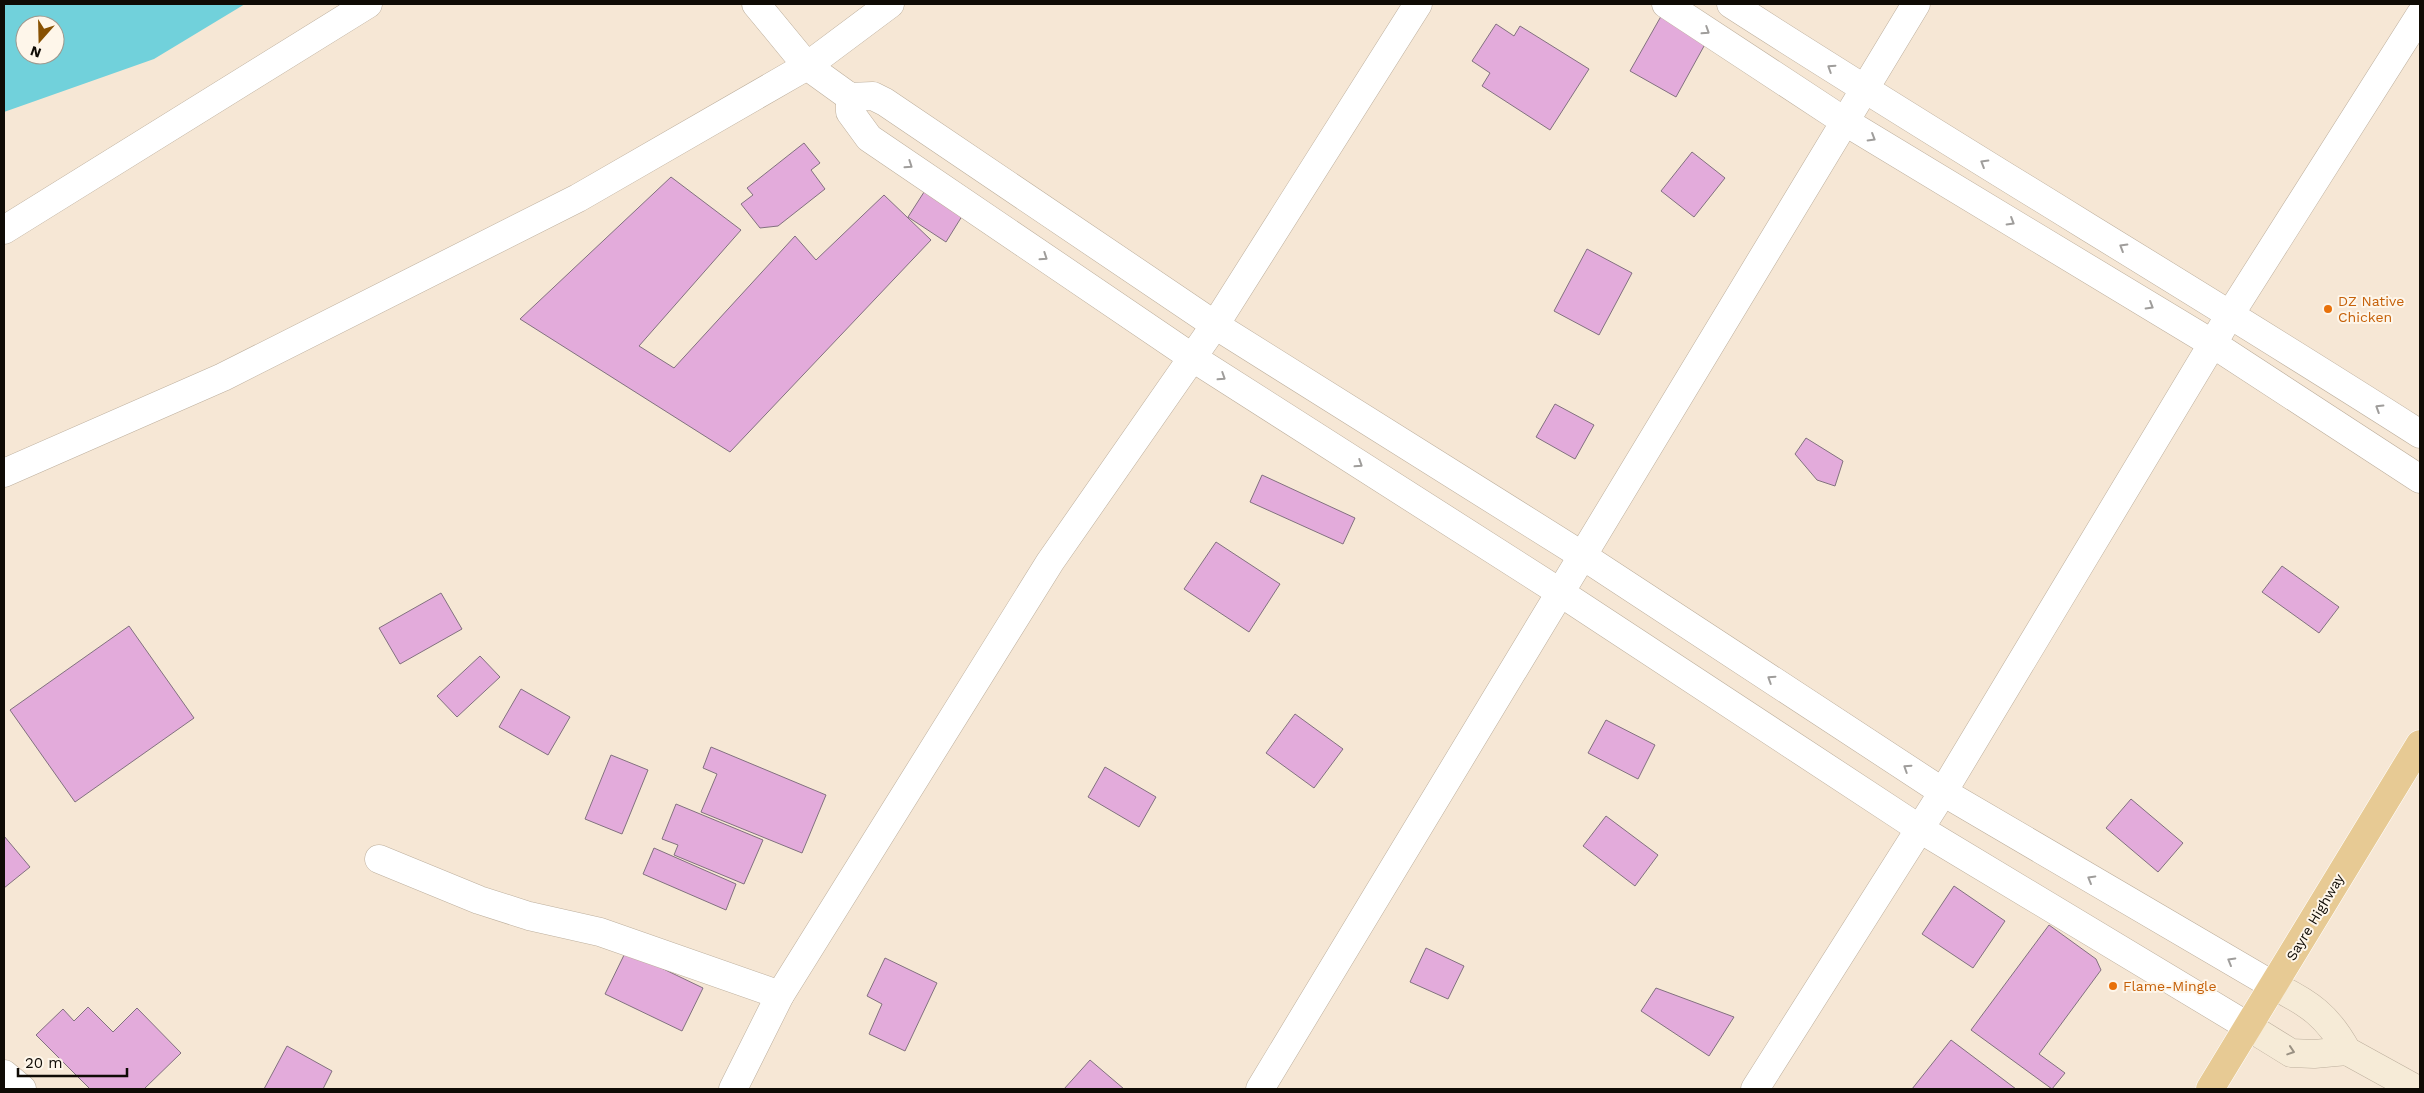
<svg xmlns="http://www.w3.org/2000/svg" width="2424" height="1093" viewBox="0 0 2424 1093" font-family="'Work Sans',sans-serif">
<style>
.water{fill:#71d1db;fill-rule:evenodd}
.building{fill:#e3abdb;stroke:#82717f}
.lines{fill:none;stroke-linecap:round;stroke-linejoin:round}
.minor-casing{stroke:#bdaf9d;stroke-width:29}
.secondary-casing{stroke:#bdaf9d;stroke-width:29}
.trunk-casing{stroke:#fff;stroke-width:29}
.minor{stroke:#fff;stroke-width:28}
.secondary{stroke:#f6ebd7;stroke-width:28}
.trunk{stroke:#e7ca94;stroke-width:28}
.oneway{stroke:#9f9d9b}
.oneway2{stroke:#9a9183}
.food-dot{fill:#e8710a;stroke:#fef6ea;stroke-width:2}
.labels{text-anchor:middle;dominant-baseline:central;stroke-width:4;stroke-linejoin:round;paint-order:stroke}
.food-label{font-size:14px;fill:#c56008;stroke:#fef6ea;text-anchor:start}
.street-label{font-size:14px;fill:#0f0b05;stroke:#fef6ea}
</style>
<rect width="100%" height="100%" fill="#f6e7d5"/>
<!-- water -->
<path class="water" d="M4,4H245L154,59L4,112ZM25,25H55V55H25Z"/>
<!-- building -->
<g class="building">
<path d="M1664,11L1709,37L1676,97L1630,71Z"/>
<path d="M1496,24L1514,36L1520,26L1589,69L1550,130L1482,86L1490,73L1472,61Z"/>
<path d="M804,143L820,163L811,170L825,189L778,226L760,228L741,204L753,195L747,188Z"/>
<path d="M1692,152L1725,178L1694,217L1661,191Z"/>
<path d="M671,177L741,230L639,346L674,368L795,236L816,260L884,195L931,240L730,452L520,319Z"/>
<path d="M926,189L964,213L946,242L908,217Z"/>
<path d="M1587,249L1632,273L1599,335L1554,311Z"/>
<path d="M1555,404L1594,425L1575,459L1536,437Z"/>
<path d="M1806,438L1843,461L1835,486L1817,480L1795,454Z"/>
<path d="M1262,475L1355,518L1343,544L1250,502Z"/>
<path d="M1216,542L1280,584L1249,632L1184,589Z"/>
<path d="M2282,566L2339,607L2319,633L2262,592Z"/>
<path d="M441,593L462,629L400,664L379,628Z"/>
<path d="M129,626L194,718L75,802L10,710Z"/>
<path d="M480,656L500,677L457,717L437,696Z"/>
<path d="M521,689L570,717L548,755L499,727Z"/>
<path d="M1295,714L1343,749L1314,788L1266,753Z"/>
<path d="M1606,720L1655,745L1638,779L1588,753Z"/>
<path d="M711,747L826,795L802,853L701,812L717,774L703,768Z"/>
<path d="M611,755L648,770L622,834L585,819Z"/>
<path d="M1105,767L1156,797L1139,827L1088,797Z"/>
<path d="M2131,799L2183,843L2158,872L2106,828Z"/>
<path d="M676,804L763,840L744,884L674,855L678,845L662,839Z"/>
<path d="M1606,816L1658,855L1635,886L1583,846Z"/>
<path d="M4,836L30,867L4,888Z"/>
<path d="M654,848L736,884L726,910L643,874Z"/>
<path d="M1954,886L2005,921L1973,968L1922,934Z"/>
<path d="M2049,925L2096,959L2101,970L2039,1054L2065,1073L2052,1089L1971,1030Z"/>
<path d="M1426,948L1464,966L1448,999L1410,982Z"/>
<path d="M626,951L703,988L682,1031L605,994Z"/>
<path d="M885,958L937,983L905,1051L869,1034L882,1004L867,996Z"/>
<path d="M1656,988L1734,1017L1709,1056L1641,1011Z"/>
<path d="M88,1007L113,1032L137,1008L181,1053L144,1089H90L36,1035L63,1009L74,1021Z"/>
<path d="M1951,1040L2016,1089H1912Z"/>
<path d="M287,1046L332,1071L323,1089H264Z"/>
<path d="M1090,1060L1124,1089H1064Z"/>
</g>
<g class="lines">
<!-- minor casing -->
<g class="minor-casing">
<g id="minor">
<path d="M756,4L807,66L850,97L873,96L885,102L1215,325L1583,556L1943,792L2274,986"/>
<path d="M1666,4L1844,121L2213,344L2420,479"/>
<path d="M1731,4C1959,151 2192,288 2420,434"/>
<path d="M850,97V112L869,138L1193,358L1561,593L1920,829L2249,1027"/>
<path d="M4,230L368,4"/>
<path d="M4,473L223,377L578,198L807,66L890,4"/>
<path d="M379,859L479,900L529,916L600,932L780,995"/>
<path d="M4,1074L22,1089"/>
<path d="M733,1089L780,995L1050,562L1215,325L1418,4"/>
<path d="M1260,1089L1916,4"/>
<path d="M1755,1089L1943,792L2231,313L2420,15"/>
</g>
</g>
<!-- secondary casing -->
<g class="secondary-casing">
<g id="secondary">
<path d="M2274,986C2309,1003 2328,1016 2347,1051"/>
<path d="M2249,1027L2291,1053L2314,1054L2347,1051"/>
<path d="M2347,1051L2416,1089"/>
</g>
</g>
<!-- trunk casing -->
<g class="trunk-casing">
<path id="trunk" d="M2210,1089L2420,744"/>
</g>
<!-- minor -->
<use href="#minor" class="minor"/>
<!-- secondary -->
<use href="#secondary" class="secondary"/>
<!-- trunk -->
<use href="#trunk" class="trunk"/>
</g>
<!-- one-way arrows -->
<defs><path id="oneway-chevron" d="M-2-3.5L2.5 0L-2 3.5" fill="none" stroke-width="1.6" stroke-linecap="round" stroke-linejoin="round" transform="scale(1.25)"/></defs>
<g class="oneway">
<use href="#oneway-chevron" transform="translate(1706 31) rotate(33)"/>
<use href="#oneway-chevron" transform="translate(1831 68) rotate(-147)"/>
<use href="#oneway-chevron" transform="translate(1872 138) rotate(31)"/>
<use href="#oneway-chevron" transform="translate(1984 163) rotate(-149)"/>
<use href="#oneway-chevron" transform="translate(909 165) rotate(34)"/>
<use href="#oneway-chevron" transform="translate(2011 222) rotate(31)"/>
<use href="#oneway-chevron" transform="translate(2123 247) rotate(-149)"/>
<use href="#oneway-chevron" transform="translate(1044 257) rotate(34)"/>
<use href="#oneway-chevron" transform="translate(2150 306) rotate(31)"/>
<use href="#oneway-chevron" transform="translate(1222 377) rotate(33)"/>
<use href="#oneway-chevron" transform="translate(2379 408) rotate(-148)"/>
<use href="#oneway-chevron" transform="translate(1359 464) rotate(33)"/>
<use href="#oneway-chevron" transform="translate(1771 679) rotate(-147)"/>
<use href="#oneway-chevron" transform="translate(1907 768) rotate(-147)"/>
<use href="#oneway-chevron" transform="translate(2091 879) rotate(-150)"/>
<use href="#oneway-chevron" transform="translate(2231 961) rotate(-150)"/>
</g>
<use class="oneway2" href="#oneway-chevron" transform="translate(2291 1051) rotate(18)"/>
<!-- markers -->
<g class="food-dot">
<circle cx="2328" cy="309" r="5"/>
<circle cx="2113" cy="986" r="5"/>
</g>
<g class="labels">
<!-- food labels -->
<g class="food-label">
<text x="2338" y="301">DZ Native<tspan x="2338" dy="16">Chicken</tspan></text>
<text x="2123" y="986">Flame-Mingle</text>
</g>
<!-- street labels -->
<g class="street-label">
<text transform="translate(2315 917) rotate(-59)">Sayre Highway</text>
</g>
</g>
<!-- border -->
<rect width="2424" height="1093" fill="none" stroke="#0f0b05" stroke-width="10"/>
<!-- north arrow -->
<g transform="translate(40 40) rotate(200)"><circle r="24" fill="#fef6ea" stroke="#9e988e"/>
<path d="M0-4L9 19L0 12L-9 19Z" fill="#885102"/>
<text y="-8" font-size="14" font-weight="bold" text-anchor="middle" fill="#0f0b05">N</text>
</g>
<!-- scale -->
<path d="M18 1068v8h109v-8" fill="none" stroke="#0f0b05" stroke-width="2.5"/>
<text x="25" y="1068" font-size="15" fill="#0f0b05" stroke="#fef6ea" stroke-width="4" paint-order="stroke">20 m</text>
</svg>
